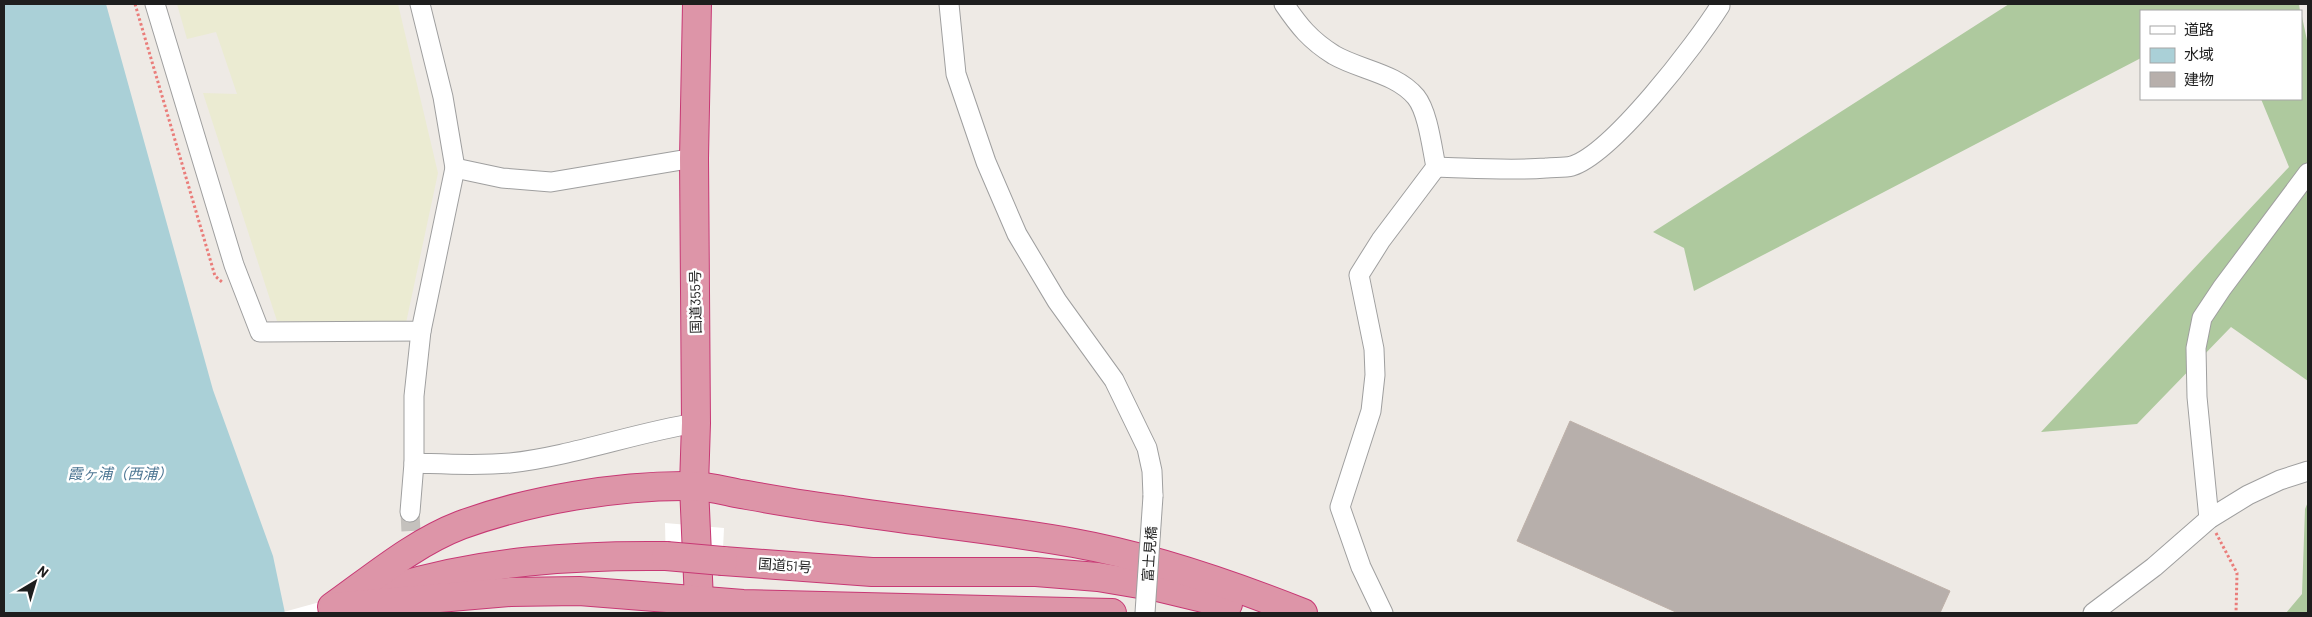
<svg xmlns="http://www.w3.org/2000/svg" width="2312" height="617" viewBox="0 0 2312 617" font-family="Barlow,'Noto Sans JP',sans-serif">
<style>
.farmland{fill:#ebebd2}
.forest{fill:#aec99e}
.water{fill:#aad0d7}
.pier{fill:#fff}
.building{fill:#b7afab;stroke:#beb1a9}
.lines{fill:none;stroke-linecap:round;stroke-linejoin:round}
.minor-tunnel{stroke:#c4c1bd;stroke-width:19;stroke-dasharray:19 9;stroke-linecap:butt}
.minor-casing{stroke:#9f9f9f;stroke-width:21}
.highway-casing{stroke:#c73874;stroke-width:30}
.path{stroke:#ea7d7a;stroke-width:3;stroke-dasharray:2.5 2.5;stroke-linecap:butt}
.minor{stroke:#fff;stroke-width:19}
.highway{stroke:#dd95a8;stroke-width:28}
.minor-bridge-casing{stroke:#9f9f9f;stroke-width:21;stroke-linecap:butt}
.highway-bridge-casing{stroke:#c73874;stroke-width:30;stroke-linecap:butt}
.minor-bridge{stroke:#fff;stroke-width:19}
.highway-bridge{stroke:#dd95a8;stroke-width:28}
.labels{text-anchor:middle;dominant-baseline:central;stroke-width:5;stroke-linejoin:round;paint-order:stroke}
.street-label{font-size:14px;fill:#1e1e1e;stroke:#fff}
.water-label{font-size:15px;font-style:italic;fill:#4e7794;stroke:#fff}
</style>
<rect width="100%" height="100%" fill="#eeeae5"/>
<!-- farmland -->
<path class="farmland" d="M177,4H398L438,173L406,323L277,321L203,93L237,94L216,32L187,39Z"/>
<!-- forest -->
<g class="forest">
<path d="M2009,4H2299L2300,11H2141V58L1694,291L1684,248L1653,232Z"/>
<path d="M2301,12L2308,45V381L2231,327L2137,424L2041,432L2289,167L2261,99H2301Z"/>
<path d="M2308,502V613H2286L2302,594L2305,509Z"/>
</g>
<!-- water -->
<path class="water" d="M4,4H106L213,390L273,556L285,613H4Z"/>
<!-- pier -->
<g class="pier">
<path d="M665,523L724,528L722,570L666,567Z"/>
<path d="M320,602L325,613H280Z"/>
</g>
<!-- building -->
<path class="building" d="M1570,421L1950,591L1940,613H1678L1517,541Z"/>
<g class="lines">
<!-- minor-tunnel -->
<path class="minor-tunnel" d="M410,512L414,593"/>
<!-- minor casing -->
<g class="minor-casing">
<g id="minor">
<path d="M155,4L234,265L260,332L421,331L455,168L502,178L551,182L694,158"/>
<path d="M420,4L443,97L455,168"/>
<path d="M949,4L956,74L986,162L1017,234L1057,301L1114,380L1147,448L1152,471L1153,496"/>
<path d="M1284,4C1299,26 1310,40 1334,55C1360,70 1396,73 1416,97C1428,112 1432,148 1436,167L1381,240L1359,275L1374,349L1375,375L1371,411L1340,507L1361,567L1383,613"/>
<path d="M1436,167C1472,168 1509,171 1546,168C1554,167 1564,168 1572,166C1613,153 1696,44 1720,6"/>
<path d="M414,463C446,464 478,466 510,463C573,456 633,433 696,423"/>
<path d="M410,512L414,463V396L421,331"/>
<path d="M2209,519L2197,397L2196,348L2202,318L2222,288L2308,173"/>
<path d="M2093,613L2154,567L2209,519L2248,495L2280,480L2308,471"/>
</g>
</g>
<!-- highway casing -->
<g class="highway-casing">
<g id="highway">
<path d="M697,4L694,158L696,423L694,486L699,601"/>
<path d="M723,561L872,572H1036L1098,577L1157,587L1228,604"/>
<path d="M394,588C482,561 574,555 666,556"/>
<path d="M332,607C373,578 414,543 461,525C529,500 619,485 691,486C708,486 725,491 741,494C775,500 808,506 842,510C919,522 997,529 1074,543C1152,557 1230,584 1303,613"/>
<path d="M334,607L510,592L579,591L743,604L1112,613"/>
</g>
</g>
<!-- path -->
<g class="path">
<path d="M135,4L215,276L222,282"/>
<path d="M2216,533L2237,573L2236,613"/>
</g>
<!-- minor -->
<use href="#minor" class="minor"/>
<!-- highway -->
<use href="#highway" class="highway"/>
<!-- minor-bridge casing -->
<g class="minor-bridge-casing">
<path id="minor-bridge" d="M1145,613L1153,496"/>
</g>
<!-- highway-bridge casing -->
<g class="highway-bridge-casing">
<path id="highway-bridge" d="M666,556L723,561"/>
</g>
<!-- minor-bridge -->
<use href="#minor-bridge" class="minor-bridge"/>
<!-- highway-bridge -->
<use href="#highway-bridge" class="highway-bridge"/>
</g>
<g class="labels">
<!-- street labels -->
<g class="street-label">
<text transform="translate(695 302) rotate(-91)">国道355号</text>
<text transform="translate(1149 554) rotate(-86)">富士見橋</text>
<text transform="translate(785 565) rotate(4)">国道51号</text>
</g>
<!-- water labels -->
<g class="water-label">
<text x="120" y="473">霞ヶ浦（西浦）</text>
</g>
</g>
<!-- border -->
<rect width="2312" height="617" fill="none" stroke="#1e1e1e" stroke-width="10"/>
<!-- legend -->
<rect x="2140" y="10" width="162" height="90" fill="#ffffff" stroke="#a5a5a5"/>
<rect x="2150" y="26" width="25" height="8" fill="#ffffff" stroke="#a5a5a5"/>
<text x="2184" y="35" font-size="15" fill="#1e1e1e">道路</text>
<rect x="2150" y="48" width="25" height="15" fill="#aad0d7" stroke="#a5a5a5"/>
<text x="2184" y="60" font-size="15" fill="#1e1e1e">水域</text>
<rect x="2150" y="72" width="25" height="15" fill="#b7afab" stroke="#a5a5a5"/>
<text x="2184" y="85" font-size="15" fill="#1e1e1e">建物</text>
<!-- north arrow -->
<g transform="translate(35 582) rotate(38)" stroke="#ffffff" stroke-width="4" paint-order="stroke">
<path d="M0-4L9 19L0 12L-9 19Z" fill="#1e1e1e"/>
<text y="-8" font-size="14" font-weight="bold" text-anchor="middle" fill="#1e1e1e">N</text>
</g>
</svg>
